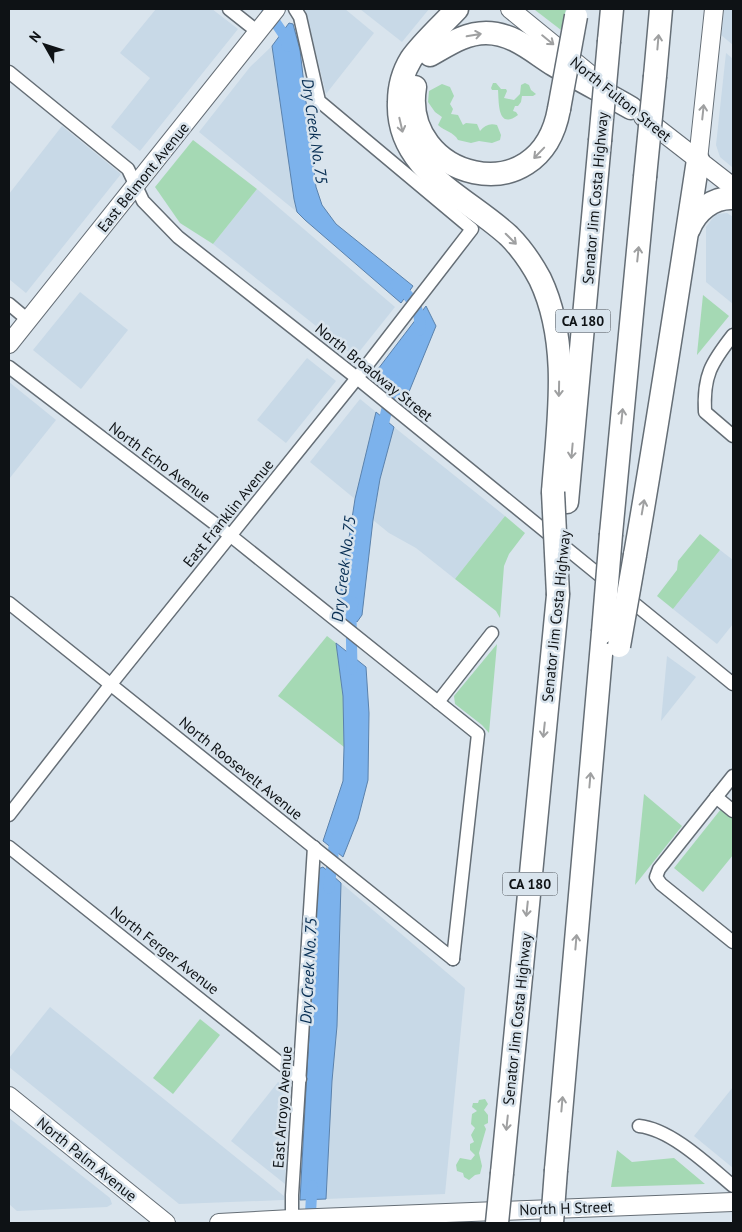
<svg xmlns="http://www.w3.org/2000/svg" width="742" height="1232" viewBox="0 0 742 1232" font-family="'PT Sans',sans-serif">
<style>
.built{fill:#c8d9e7}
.green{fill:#a5d9b4}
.water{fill:#7cb2ec;stroke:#5b82ac}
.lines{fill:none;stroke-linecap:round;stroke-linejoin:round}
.canal{stroke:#7cb2ec;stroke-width:11}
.street-casing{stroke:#656e76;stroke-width:15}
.secondary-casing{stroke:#656e76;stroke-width:20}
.highway-casing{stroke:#656e76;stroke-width:25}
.street{stroke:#fff;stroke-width:12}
.secondary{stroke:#fff;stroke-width:18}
.highway{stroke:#fff;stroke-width:22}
.highway-bridge-casing{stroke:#656e76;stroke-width:25;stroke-linecap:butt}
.highway-bridge{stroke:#fff;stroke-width:22}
.oneway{stroke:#9fa0a1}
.labels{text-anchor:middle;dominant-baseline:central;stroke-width:5;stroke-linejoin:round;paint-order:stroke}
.shield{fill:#d9e4ed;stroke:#4b5156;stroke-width:1}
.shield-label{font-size:14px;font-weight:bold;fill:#0e1215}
.street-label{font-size:15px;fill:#0e1215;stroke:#d9e4ed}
.water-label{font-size:16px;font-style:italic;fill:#062d52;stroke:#d9e4ed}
</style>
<rect width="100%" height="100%" fill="#d9e4ed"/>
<!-- built -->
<g class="built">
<path d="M156,9H212L238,29L140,151L111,127L150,78L120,53Z"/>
<path d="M305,9H345L374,33L326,94Z"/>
<path d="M360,9H429L402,42Z"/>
<path d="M724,9H733V45L721,35Z"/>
<path d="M272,46L294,199L297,212L199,132L250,67Z"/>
<path d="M726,53L733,59V165L732,167L720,157L716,145Z"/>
<path d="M62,126L121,174L26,293L9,279V194Z"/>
<path d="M257,189L395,307L355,357L213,244Z"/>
<path d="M727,213L733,217V304L706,282V227L716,214Z"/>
<path d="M80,292L128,330L81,389L33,350Z"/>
<path d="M307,358L336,381L286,443L257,420Z"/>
<path d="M9,382L56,420L9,479Z"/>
<path d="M360,399L376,412L355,499L310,462Z"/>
<path d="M394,427L505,516L455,579L416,548L389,533L373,520L380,479Z"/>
<path d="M720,550L733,560V624L717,644L673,609Z"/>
<path d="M667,656L696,677L661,721Z"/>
<path d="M341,883L465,988L445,1194L326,1199L332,1081L337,1026Z"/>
<path d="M50,1007L284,1196V1200L179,1204L9,1067V1058Z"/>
<path d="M278,1082L289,1090L285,1184L231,1141Z"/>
<path d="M733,1087V1168L694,1136Z"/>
<path d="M9,1118L110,1198L112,1204L107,1207L17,1211L9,1204Z"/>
</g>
<!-- green -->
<g class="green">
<path d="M534,9H566L561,30L535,10Z"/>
<path d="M493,83H496L501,89H506L507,91L504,98L514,100L520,94L521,85L525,83L529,85L531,90L536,94L533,96H522L521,102L518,106H515L513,111L516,112L518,115C497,131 499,101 498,90H492L491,88Z"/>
<path d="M442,84L450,87L454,96L450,104L453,109L451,114L458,115L463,125L466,123L477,124L480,131C485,125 490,123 497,125L501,135L500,140L492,143L479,141L471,143L458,140C454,132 444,131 438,125L442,117L435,112L428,102L429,91Z"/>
<path d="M193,140L257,189L213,244L180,223L155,187Z"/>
<path d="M703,295L729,316L697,355V354Z"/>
<path d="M505,516L525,533L509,554L504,566L500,618L496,611L455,579Z"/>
<path d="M700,534L720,550L673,609L657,596L677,570L678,561Z"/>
<path d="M327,636L336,643L343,695L344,747L278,696Z"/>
<path d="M497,644L489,733L482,725L455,704L454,696Z"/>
<path d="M644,794L682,826L635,885Z"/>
<path d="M725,804L733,811V855L703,892L674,868Z"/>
<path d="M200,1019L220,1035L173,1094L153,1078Z"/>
<path d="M485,1099L488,1104L484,1110L488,1115V1123L484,1125L486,1129L479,1153L482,1166L480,1174L475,1175L469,1180L464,1177L463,1173L457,1171L456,1165L460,1158L471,1160L475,1155L470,1150V1144L474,1142L471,1135L475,1128L471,1124L472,1114L477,1111L472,1107L473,1103H478L479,1100Z"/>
<path d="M617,1150L632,1162L674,1158L705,1184L611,1187Z"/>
</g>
<!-- water -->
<g class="water">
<path d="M289,23L293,24L300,50L316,187L322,205L336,224L413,286L401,303L305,220L297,212L294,199L272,46Z"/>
<path d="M426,306L436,326L404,404L376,382L375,373Z"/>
<path d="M376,412L394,427L380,479L373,520L362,615L357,622L337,604L341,590L355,499Z"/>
<path d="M336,643L366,667L369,713L368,780L358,819L343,857L323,841L343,781L344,747L343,696Z"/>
<path d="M323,867L341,883L337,1026L332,1081L326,1199L300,1200L318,869Z"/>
</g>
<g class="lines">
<!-- canal -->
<g class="canal">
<path d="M267,10L286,38L287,46"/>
<path d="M396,284C412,298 421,309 420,330"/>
<path d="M381,434L394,379"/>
<path d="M352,669L351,615L353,602"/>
<path d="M329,888L334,847L337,837"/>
<path d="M310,1223L312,1186"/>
</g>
<!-- street casing -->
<g class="street-casing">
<g id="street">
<path d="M229,9L258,32"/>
<path d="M9,72L128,169L143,201L178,237L357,378L609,583"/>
<path d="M9,304L28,320"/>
<path d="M733,335C711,363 703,376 705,412L733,436"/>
<path d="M9,367L231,536L478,734L453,959"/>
<path d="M625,596L733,684"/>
<path d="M9,603L453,959"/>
<path d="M438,702L492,633"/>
<path d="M733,776L659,869L656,877L661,884L733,942"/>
<path d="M716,797L733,811"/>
<path d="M9,815L111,684L357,378L472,229L319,101L300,17L295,9"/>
<path d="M9,847L300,1079"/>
<path d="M639,1126C671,1129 709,1166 733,1186"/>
<path d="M292,1219V1195L314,847"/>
</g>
</g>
<!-- secondary casing -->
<g class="secondary-casing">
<g id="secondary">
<path d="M510,9L603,85"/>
<path d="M643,117L733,187"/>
<path d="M698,160L714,9"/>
<path d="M9,344L276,9"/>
<path d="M9,1096L166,1223"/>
<path d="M219,1223L292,1219L733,1202"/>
</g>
</g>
<!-- highway casing -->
<g class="highway-casing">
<g id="highway">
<path d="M457,9C444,23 421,44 411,59C403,72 399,87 399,102C396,170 467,197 509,236C521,248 532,264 540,279C571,344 558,422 553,492"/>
<path d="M609,41L612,9"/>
<path d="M430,55C448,45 465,33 486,33C513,33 533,52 554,65C579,80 605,93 631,108"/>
<path d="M655,76L661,9"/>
<path d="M415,87C400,178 540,216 559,109"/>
<path d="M689,229C696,211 713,197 733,198"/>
<path d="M567,502L600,141"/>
<path d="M611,534L645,177"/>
<path d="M635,555C658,423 678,292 698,160"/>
<path d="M556,1170L603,632"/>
<path d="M502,1173L558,595"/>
</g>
</g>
<!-- street -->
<use href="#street" class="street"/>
<!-- secondary -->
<use href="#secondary" class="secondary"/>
<!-- highway -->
<use href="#highway" class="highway"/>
<!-- highway-bridge casing -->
<g class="highway-bridge-casing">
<g id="highway-bridge">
<path d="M559,109L576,16"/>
<path d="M600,141L609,41"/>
<path d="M645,177L655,76"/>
<path d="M553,492L558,595"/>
<path d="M603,632L611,534"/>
<path d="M619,646L635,555"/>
<path d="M497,1223L502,1173"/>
<path d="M552,1223L556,1170"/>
</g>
</g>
<!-- highway-bridge -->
<use href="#highway-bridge" class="highway-bridge"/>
</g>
<!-- one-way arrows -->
<defs><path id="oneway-shaft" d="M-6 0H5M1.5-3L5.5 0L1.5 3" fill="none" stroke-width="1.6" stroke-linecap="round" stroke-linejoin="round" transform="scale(1.25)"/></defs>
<g class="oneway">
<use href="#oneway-shaft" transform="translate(474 35) rotate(-10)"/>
<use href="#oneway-shaft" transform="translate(548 40) rotate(39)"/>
<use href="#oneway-shaft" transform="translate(658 42) rotate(-85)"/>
<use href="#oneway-shaft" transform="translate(703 112) rotate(-84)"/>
<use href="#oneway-shaft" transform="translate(401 125) rotate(77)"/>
<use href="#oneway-shaft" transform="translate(539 153) rotate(134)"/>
<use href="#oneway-shaft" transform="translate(511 239) rotate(45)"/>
<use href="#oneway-shaft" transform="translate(638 254) rotate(-84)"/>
<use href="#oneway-shaft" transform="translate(559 389) rotate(91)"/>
<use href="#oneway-shaft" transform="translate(622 416) rotate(-84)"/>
<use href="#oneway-shaft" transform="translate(572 451) rotate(95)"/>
<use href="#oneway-shaft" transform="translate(643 507) rotate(-80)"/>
<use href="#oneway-shaft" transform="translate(544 730) rotate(96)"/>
<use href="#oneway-shaft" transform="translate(590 780) rotate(-85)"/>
<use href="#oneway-shaft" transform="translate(527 909) rotate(96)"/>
<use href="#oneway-shaft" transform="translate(576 942) rotate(-85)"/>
<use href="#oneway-shaft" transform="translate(562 1104) rotate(-85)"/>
<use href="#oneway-shaft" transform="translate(507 1123) rotate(96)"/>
</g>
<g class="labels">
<!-- shield labels -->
<g class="shield">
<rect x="555.5" y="309.5" width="55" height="23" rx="4"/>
<rect x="502.5" y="872.5" width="55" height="23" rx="4"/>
</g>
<g class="shield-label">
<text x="583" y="321">CA 180</text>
<text x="530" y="884">CA 180</text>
</g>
<!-- street labels -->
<g class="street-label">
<text transform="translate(621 99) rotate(39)">North Fulton Street</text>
<text transform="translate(143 177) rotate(-51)">East Belmont Avenue</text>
<text transform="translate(595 198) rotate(-85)">Senator Jim Costa Highway</text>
<text transform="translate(374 372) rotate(39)">North Broadway Street</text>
<text transform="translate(160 462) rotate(37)">North Echo Avenue</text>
<text transform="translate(228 513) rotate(-51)">East Franklin Avenue</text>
<text transform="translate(556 616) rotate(-84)">Senator Jim Costa Highway</text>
<text transform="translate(241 768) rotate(39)">North Roosevelt Avenue</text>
<text transform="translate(165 950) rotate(38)">North Ferger Avenue</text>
<text transform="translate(517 1019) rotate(-84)">Senator Jim Costa Highway</text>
<text transform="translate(282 1107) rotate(-86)">East Arroyo Avenue</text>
<text transform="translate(87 1159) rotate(39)">North Palm Avenue</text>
<text transform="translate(566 1208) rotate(-2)">North H Street</text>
</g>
<!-- water labels -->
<g class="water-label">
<text transform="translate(315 131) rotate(82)">Dry Creek No. 75</text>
<text transform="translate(343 569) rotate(-83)">Dry Creek No. 75</text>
<text transform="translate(308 971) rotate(-87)">Dry Creek No. 75</text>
</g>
</g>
<!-- border -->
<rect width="742" height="1232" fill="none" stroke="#0e1215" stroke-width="20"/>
<!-- north arrow -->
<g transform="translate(45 45) rotate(309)" stroke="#d9e4ed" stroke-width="4" paint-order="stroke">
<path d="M0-4L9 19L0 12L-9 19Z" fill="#0e1215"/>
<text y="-8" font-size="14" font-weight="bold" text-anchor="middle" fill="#0e1215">N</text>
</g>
</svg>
